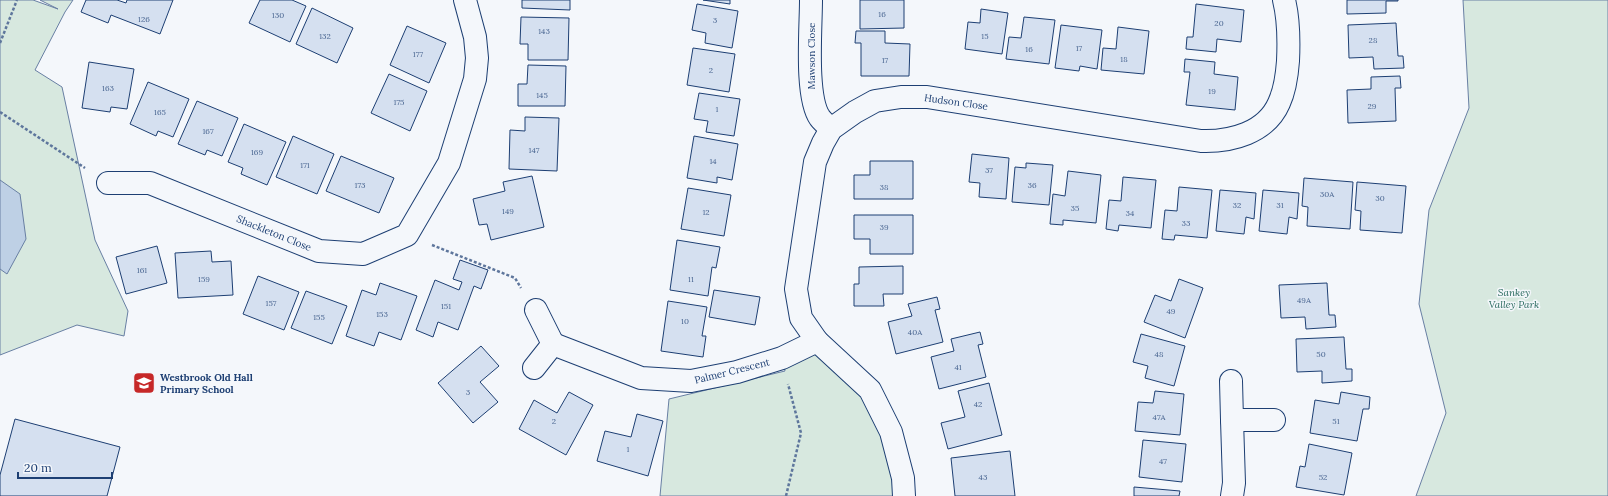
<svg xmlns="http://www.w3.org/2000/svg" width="1608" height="496" viewBox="0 0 1608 496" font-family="Lora,serif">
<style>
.green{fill:#d7e8df;stroke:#687fa3}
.water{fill:#bed0e5;stroke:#687fa3}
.building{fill:#d5e0f0;stroke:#1d3f73}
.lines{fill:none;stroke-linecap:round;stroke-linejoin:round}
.minor-casing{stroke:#1d3f73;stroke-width:24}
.path{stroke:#5e769c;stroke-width:2.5;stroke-dasharray:3 2;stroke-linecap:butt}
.minor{stroke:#f4f7fb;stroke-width:22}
.labels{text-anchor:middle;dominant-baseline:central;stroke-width:3;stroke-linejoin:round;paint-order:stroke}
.number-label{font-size:8px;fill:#4b6792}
.street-label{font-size:10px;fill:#1d3f73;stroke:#f4f7fb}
.park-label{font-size:10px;font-style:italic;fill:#2c6c60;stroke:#f4f7fb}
.poi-label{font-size:10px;font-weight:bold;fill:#1d3f73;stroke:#f4f7fb;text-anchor:start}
</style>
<rect width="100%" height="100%" fill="#f4f7fb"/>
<!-- green -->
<g class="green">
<path d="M0,0H33L58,9L40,0H73L65,12L35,70L62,87L95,240L128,311L124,336L77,325L0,355Z"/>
<path d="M1463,0H1608V496H1416L1446,413L1419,304L1429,210L1469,108Z"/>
<path d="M817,341L870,390L904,496H660L669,399L785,371L782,358Z"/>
</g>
<!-- water -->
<path class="water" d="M0,180L20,194L26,239L7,274L0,269Z"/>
<!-- building -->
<g class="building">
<path d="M86,0H117L126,3L127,0H173L160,34L111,15L108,23L81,12Z"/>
<path d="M260,0H292L306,6L290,42L249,23Z"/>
<path d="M522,0H570V10L522,8Z"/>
<path d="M703,0H730V4Z"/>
<path d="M860,0H904V28L860,29Z"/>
<path d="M1347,0H1398V1H1386V13L1347,14Z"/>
<path d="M697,4L738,11L732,48L705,43L706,33L692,30Z"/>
<path d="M1196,4L1244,10L1241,42L1217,39L1216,52L1186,49L1187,37H1193Z"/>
<path d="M312,8L353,28L337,63L296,44Z"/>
<path d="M981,9L1008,13L1002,54L965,49L968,22L980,23Z"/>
<path d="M521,17L569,18L568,60H528V44H520Z"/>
<path d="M1024,17L1055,20L1049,64L1006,59L1009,37L1021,38Z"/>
<path d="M1396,23L1398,56H1403L1404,68L1374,69L1373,57L1349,58L1348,25Z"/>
<path d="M1061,25L1102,30L1097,69L1080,66L1079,71L1055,68Z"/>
<path d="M407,26L446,43L429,83L390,65Z"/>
<path d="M1118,27L1149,31L1144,74L1101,70L1103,48L1116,49Z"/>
<path d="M856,31H885V43L910,44L909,76H861V43H855Z"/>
<path d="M693,48L735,54L729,92L687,85Z"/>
<path d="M1185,59L1215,62L1214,74L1238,77L1235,110L1186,105L1190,72H1184Z"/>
<path d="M89,62L134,69L127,109L111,107L110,112L82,108Z"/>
<path d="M528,65L566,66L565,106H518V84H527Z"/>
<path d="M389,74L427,91L410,131L371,113Z"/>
<path d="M1400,76L1401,88H1395L1396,121L1348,123L1347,90L1371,89V77Z"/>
<path d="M148,82L189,99L173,137L158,131L156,136L130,124Z"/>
<path d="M699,93L740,99L734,136L706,132L708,121L694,119Z"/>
<path d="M197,101L238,118L222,156L207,150L205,155L178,144Z"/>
<path d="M525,117L559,118L557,171L509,169L510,130L525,131Z"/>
<path d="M244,124L286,142L267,185L241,174L243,168L228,162Z"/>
<path d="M293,136L334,154L317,194L276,177Z"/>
<path d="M694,136L738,144L732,180L717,177V183L687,178Z"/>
<path d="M972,154L1009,158L1006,199L979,197L980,183L969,182Z"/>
<path d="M341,156L394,178L379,213L326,191Z"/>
<path d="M870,161H913V199H854V175H870Z"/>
<path d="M1026,163L1053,165L1049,205L1012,202L1015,167L1026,168Z"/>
<path d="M1068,171L1101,175L1096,223L1063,220V225L1050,224L1053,194L1065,196Z"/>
<path d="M532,176L544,227L491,240L487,224L479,225L473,199L505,191L503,182Z"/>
<path d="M1123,177L1156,180L1151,228L1119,225L1118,231L1106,229L1109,200L1121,201Z"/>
<path d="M1304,178L1353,182L1350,229L1307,226L1308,207L1302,206Z"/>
<path d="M1357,182L1406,186L1402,233L1360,230L1361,211L1355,210Z"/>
<path d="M1179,187L1212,190L1207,238L1175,235L1174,240L1162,239L1165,210L1177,211Z"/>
<path d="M688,188L731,195L724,236L681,229Z"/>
<path d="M1220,190L1256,193L1254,219L1246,217L1244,234L1216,231Z"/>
<path d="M1263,190L1299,193L1297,219L1289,217L1287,234L1259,231Z"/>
<path d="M854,215H913V254H870V239H854Z"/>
<path d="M677,240L720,247L716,268L712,267L708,296L670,290Z"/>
<path d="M157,246L167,283L126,294L116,257Z"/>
<path d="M211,251L212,262L231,261L233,295L178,298L175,253Z"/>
<path d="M460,260L488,270L481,289L474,286L458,330L438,322L433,337L416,330L435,280L459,290L462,282L453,279Z"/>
<path d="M903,266V294H883L884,306H854V284H859V267Z"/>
<path d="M258,276L299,292L284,330L243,314Z"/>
<path d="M1179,279L1203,288L1185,338L1144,322L1155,295L1171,301Z"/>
<path d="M380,283L417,296L401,340L379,332L374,346L346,336L362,290L376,295Z"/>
<path d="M1327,283L1329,315H1335L1336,327L1306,329L1305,317L1281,318L1279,285Z"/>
<path d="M714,290L760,297L755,325L709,317Z"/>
<path d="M306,291L347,306L332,344L291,328Z"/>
<path d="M937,297L940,309L935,310L943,342L896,354L888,322L912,316L908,304Z"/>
<path d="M668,301L707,307L702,336H706L703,357L661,351Z"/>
<path d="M980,332L983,344L978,345L986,377L939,389L931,357L954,351L951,339Z"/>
<path d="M1141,334L1185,346L1174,386L1145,378L1148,366L1133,362Z"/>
<path d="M1344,337L1346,369H1352V381L1322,383V371L1297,372L1296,339Z"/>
<path d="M481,346L499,366L480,382L498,402L473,423L438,383Z"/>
<path d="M989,383L1002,435L948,449L941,423L965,417L958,391Z"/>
<path d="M1155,391L1184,394L1180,435L1135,431L1138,402L1153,403Z"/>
<path d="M569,392L593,405L566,455L519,429L534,400L557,413Z"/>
<path d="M1341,392L1370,397L1369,409H1363L1357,441L1310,433L1315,400L1339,404Z"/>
<path d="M637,414L663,421L648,476L597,461L605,431L631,437Z"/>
<path d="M15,419L120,447L107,496H0V475Z"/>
<path d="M1143,440L1186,444L1182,482L1139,477Z"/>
<path d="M1309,444L1352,453L1344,495L1296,487L1300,466L1305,467Z"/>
<path d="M1010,451L1015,496H955L951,458Z"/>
<path d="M1134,487L1180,491L1179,496H1134Z"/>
</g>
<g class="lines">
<!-- minor casing -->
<g class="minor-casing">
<g id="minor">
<path d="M811,0C811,28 805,97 820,118C823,122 828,126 831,129"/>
<path d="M108,183H150L319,251L363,254L407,235L449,163L475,79L477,58L475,37L465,0"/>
<path d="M553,344L641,378L691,381L737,372L782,358L817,341"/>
<path d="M534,368L553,344L536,310"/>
<path d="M1231,381L1232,420H1274"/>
<path d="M904,496L903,478L891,432L870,390L817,341L801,318L796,289L815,162L823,143L831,129L855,112L875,101L901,97H927L1201,141C1231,142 1266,133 1279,103C1285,90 1287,75 1288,61C1289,40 1289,20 1284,0"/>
<path d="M1232,496L1234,483L1232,420"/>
</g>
</g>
<!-- path -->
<g class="path">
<path d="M0,43L17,0"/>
<path d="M0,112L85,168"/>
<path d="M432,245L515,278L521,288"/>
<path d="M786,496L801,433L788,384"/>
</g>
<!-- minor -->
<use href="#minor" class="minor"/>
</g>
<!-- icons -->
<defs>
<g id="school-square" transform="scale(1.15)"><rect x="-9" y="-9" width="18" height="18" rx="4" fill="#c62828" stroke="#f4f7fb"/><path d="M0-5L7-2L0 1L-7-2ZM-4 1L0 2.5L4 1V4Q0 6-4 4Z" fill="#fff"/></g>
</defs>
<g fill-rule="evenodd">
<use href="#school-square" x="144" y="383"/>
</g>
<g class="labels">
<!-- number labels -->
<g class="number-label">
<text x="882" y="14">16</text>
<text x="278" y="15">130</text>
<text x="144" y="19">126</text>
<text x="715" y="20">3</text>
<text x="1219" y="23">20</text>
<text x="544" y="31">143</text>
<text x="325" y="36">132</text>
<text x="985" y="36">15</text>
<text x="1373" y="40">28</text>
<text x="1079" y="48">17</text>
<text x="1029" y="49">16</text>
<text x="418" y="54">177</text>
<text x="1124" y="59">18</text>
<text x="885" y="60">17</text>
<text x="711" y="70">2</text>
<text x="108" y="88">163</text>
<text x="1212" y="91">19</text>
<text x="542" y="95">145</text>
<text x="399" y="102">175</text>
<text x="1372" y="106">29</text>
<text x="717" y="109">1</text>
<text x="160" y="112">165</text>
<text x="208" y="131">167</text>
<text x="534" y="150">147</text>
<text x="257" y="152">169</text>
<text x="713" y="161">14</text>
<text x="305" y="165">171</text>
<text x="989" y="170">37</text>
<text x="360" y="185">173</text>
<text x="1032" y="185">36</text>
<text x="884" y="187">38</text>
<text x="1327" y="194">30A</text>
<text x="1380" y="198">30</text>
<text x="1237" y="205">32</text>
<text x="1280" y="205">31</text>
<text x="1075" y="208">35</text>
<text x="508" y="211">149</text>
<text x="706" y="212">12</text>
<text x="1130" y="213">34</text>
<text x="1186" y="223">33</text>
<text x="884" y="227">39</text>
<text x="142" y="270">161</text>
<text x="204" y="279">159</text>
<text x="691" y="279">11</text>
<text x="1304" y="300">49A</text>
<text x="271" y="303">157</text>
<text x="446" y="306">151</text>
<text x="1171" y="311">49</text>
<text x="382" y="314">153</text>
<text x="319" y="317">155</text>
<text x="685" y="321">10</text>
<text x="915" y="332">40A</text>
<text x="1159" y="354">48</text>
<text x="1321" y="354">50</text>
<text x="958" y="367">41</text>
<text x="468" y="392">3</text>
<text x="978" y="404">42</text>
<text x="1159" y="417">47A</text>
<text x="554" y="421">2</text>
<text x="1336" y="421">51</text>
<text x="628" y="449">1</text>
<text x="1163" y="461">47</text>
<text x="983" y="477">43</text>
<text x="1323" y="477">52</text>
</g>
<!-- street labels -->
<g class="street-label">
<text transform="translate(811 56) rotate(-90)">Mawson Close</text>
<text transform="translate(956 102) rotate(8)">Hudson Close</text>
<text transform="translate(274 233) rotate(22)">Shackleton Close</text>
<text transform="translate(732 371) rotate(-14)">Palmer Crescent</text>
</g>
<!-- park labels -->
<g class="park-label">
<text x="1514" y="292">Sankey<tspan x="1514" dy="12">Valley Park</tspan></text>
</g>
<!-- poi labels -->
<g class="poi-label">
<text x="160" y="377">Westbrook Old Hall<tspan x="160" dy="12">Primary School</tspan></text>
</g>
</g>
<!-- scale -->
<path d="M18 472v6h94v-6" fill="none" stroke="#1d3f73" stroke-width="2"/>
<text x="24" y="472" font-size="12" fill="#1d3f73" stroke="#f4f7fb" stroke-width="3" paint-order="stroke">20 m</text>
</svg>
